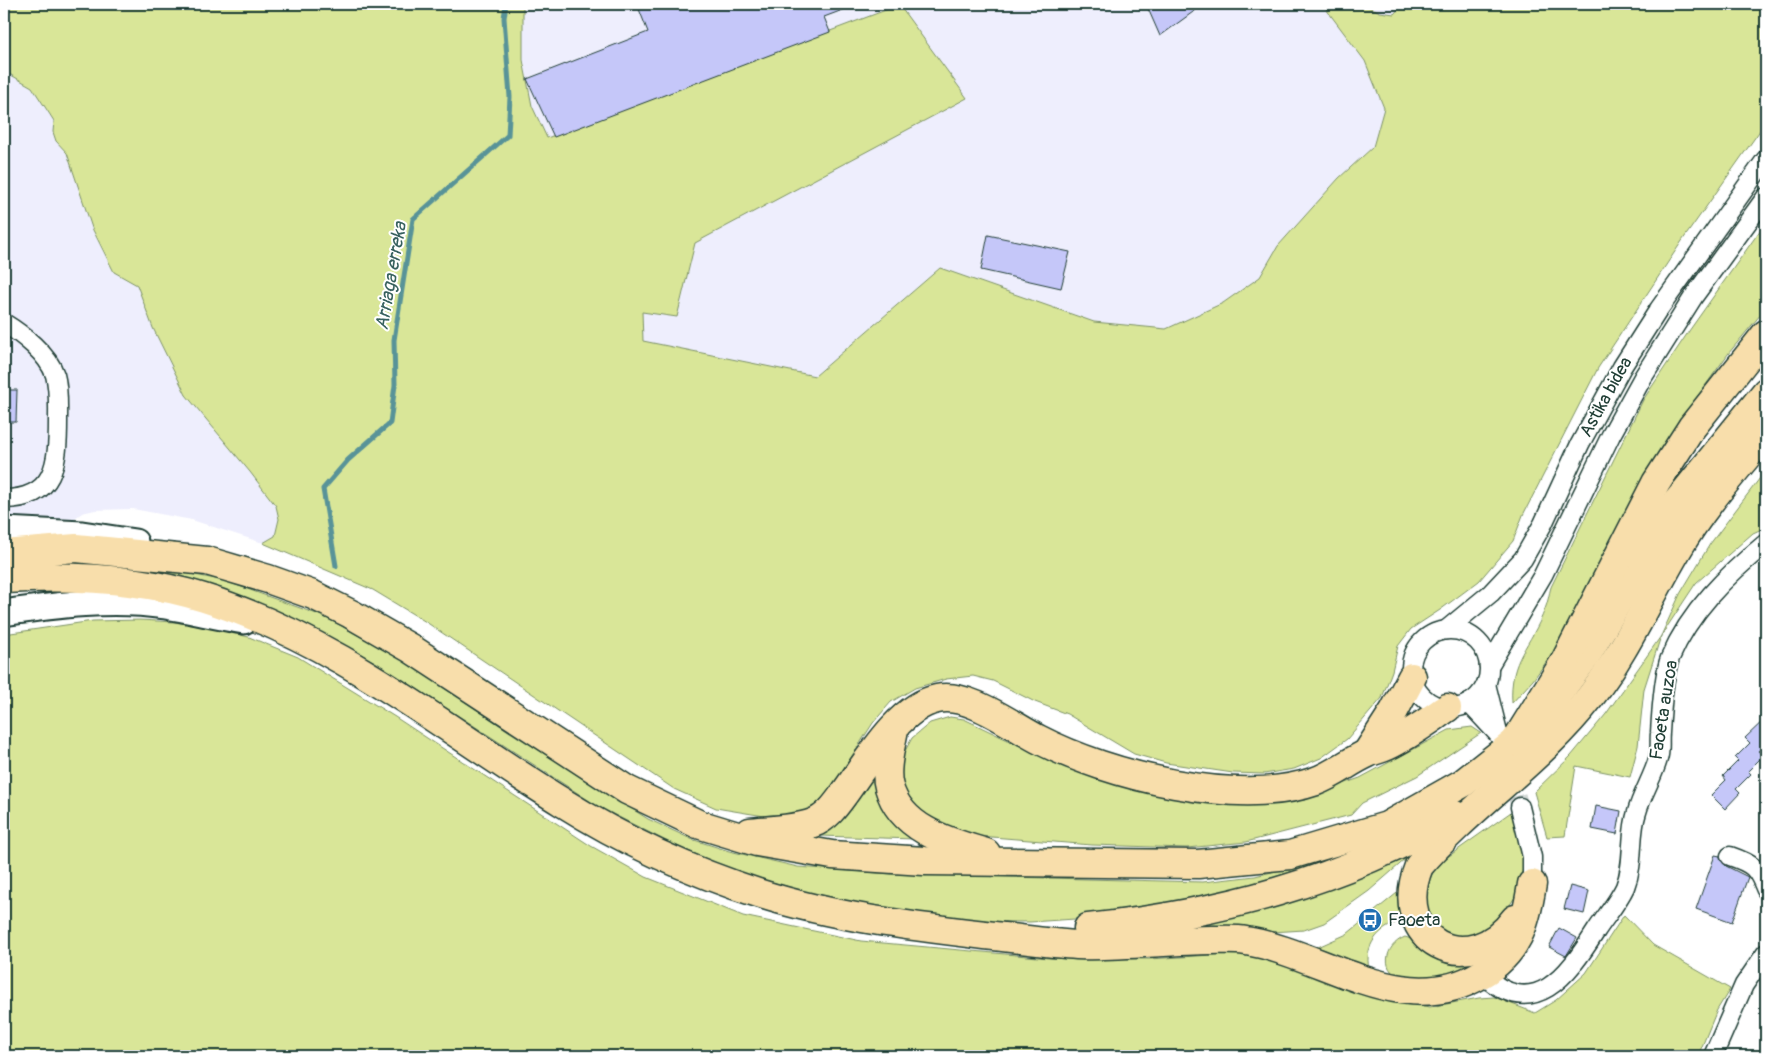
<svg xmlns="http://www.w3.org/2000/svg" width="1770" height="1060" viewBox="0 0 1770 1060" font-family="Pangolin,sans-serif">
<style>
.built{fill:#eeeefd}
.green{fill:#d9e698;stroke:#7c9266}
.lines{fill:none;stroke-linecap:round;stroke-linejoin:round}
.stream{stroke:#589398;stroke-width:5}
.building{fill:#c5c7f9;stroke:#1f3d34}
.street-tunnel{stroke:#d2d8d6;stroke-width:18;stroke-dasharray:18 9;stroke-linecap:butt}
.street-casing{stroke:#1f3d34;stroke-width:21}
.secondary-casing{stroke:#1f3d34;stroke-width:29}
.primary-casing{stroke:#1f3d34;stroke-width:31}
.highway-casing{stroke:#1f3d34;stroke-width:31}
.street{stroke:#fff;stroke-width:18}
.secondary{stroke:#fff;stroke-width:25}
.primary{stroke:#f8deab;stroke-width:28}
.highway{stroke:#f8deab;stroke-width:28}
.labels{text-anchor:middle;dominant-baseline:central;stroke-width:4;stroke-linejoin:round;paint-order:stroke}
.street-label{font-size:18px;fill:#1f3d34;stroke:#fff}
.poi-label{font-size:18px;fill:#1f3d34;stroke:#fff;text-anchor:start}
.water-label{font-size:19px;font-style:italic;fill:#37615e;stroke:#fff}
</style>
<rect width="100%" height="100%" fill="#fff"/>
<filter id="ink" filterUnits="userSpaceOnUse"><feTurbulence type="fractalNoise" baseFrequency=".02" numOctaves="2"/><feDisplacementMap in="SourceGraphic" scale="10" xChannelSelector="R" yChannelSelector="G"/><feConvolveMatrix kernelMatrix="1 2 1 2 8 2 1 2 1" color-interpolation-filters="sRGB"/></filter>
<g filter="url(#ink)">
<!-- built -->
<g class="built">
<path d="M523,4H1331L1326,9L1365,61L1384,108L1373,147L1339,178L1278,246L1260,277L1223,303L1166,329L1094,322L940,268L815,376L643,341L642,311L677,317L695,243L967,98L547,138L532,106L523,60Z"/>
<path d="M1363,4H1403L1395,14L1380,12Z"/>
<path d="M4,71L32,87L54,121L53,132L56,141L67,153L92,228L114,272L137,285L153,328L186,395L250,472L276,506L279,519L275,537L263,543L192,520L133,509L95,510L82,513L68,523L4,517Z"/>
</g>
<!-- green -->
<g class="green">
<path d="M4,4H523V60L532,106L547,138L899,5L967,98L695,243L677,317L642,312L643,341L815,376L940,268L1094,322L1166,329L1223,303L1260,277L1278,246L1339,178L1373,147L1384,108L1365,61L1326,9L1331,4H1363L1380,12L1394,14L1403,4H1766V122L1682,241L1598,368L1523,515L1513,541L1479,581L1440,610L1411,629L1398,646L1392,671L1382,698L1347,739L1321,758L1294,769L1264,774L1233,773L1166,763L1134,754L1067,714L1035,702L993,681L973,676L946,679L915,688L891,702L873,723L830,790L813,807L793,816H764L716,808L674,789L426,622L373,590L263,543L275,536L279,519L276,506L250,472L186,395L153,328L137,285L114,272L92,228L67,153L56,141L53,132L54,121L47,110L32,87L4,71Z"/>
<path d="M1766,222V308L1728,354L1669,436L1605,552L1563,639L1533,680L1512,703C1509,658 1531,647 1545,609C1548,602 1549,594 1551,587L1643,400L1689,331Z"/>
<path d="M1766,470V527L1753,533L1696,583L1661,636L1644,689L1638,746L1630,777L1576,766L1565,836L1547,837L1534,792L1571,756L1606,714L1661,636L1680,594L1710,544Z"/>
<path d="M77,561L161,568L225,581L325,617L403,660L510,732L648,819L691,839L729,851L798,867L892,874L1203,882L1255,876L1352,853L1278,883L1150,914L1030,922L954,921L842,902L733,871L664,840L599,807L377,663L306,624L243,600L33,565Z"/>
<path d="M140,620L174,622L211,628L249,637L298,657L395,717L591,846L646,877L743,916L861,941L1049,958L1149,959L1243,953L1397,1001L1430,1007L1479,998L1494,997L1535,1013L1556,1000L1586,973L1624,915L1653,945L1730,989L1717,1010L1698,1056H4V634L93,621Z"/>
<path d="M950,717L964,719L1018,745L1125,787L1201,800L1323,791L1360,778L1449,730L1472,727L1481,733L1417,776L1362,803L1351,815L1246,842L1187,848L1092,845L979,836L941,826L917,810L903,794L899,762L912,738L930,723Z"/>
<path d="M878,763L914,839L820,836C849,821 864,792 878,763Z"/>
<path d="M1511,812L1524,859L1521,880L1517,894L1498,923L1461,940C1455,937 1448,936 1443,932C1418,914 1423,885 1439,863Z"/>
<path d="M1407,858L1369,891L1324,923L1304,930L1272,932L1182,928L1328,890Z"/>
<path d="M1397,893L1400,921C1378,929 1364,945 1369,969L1318,947L1347,934Z"/>
<path d="M1405,937C1413,939 1415,943 1421,948C1440,962 1460,967 1483,961C1476,965 1467,973 1459,975C1453,978 1412,979 1405,978C1379,974 1384,945 1405,937Z"/>
</g>
<g class="lines">
<!-- stream -->
<path class="stream" d="M336,566L323,489L348,460L390,423L395,385L394,340L413,219L508,135L510,97L504,18L506,4"/>
</g>
<!-- building -->
<g class="building">
<path d="M637,4H856V5L824,17L830,32L554,137L527,79L648,32Z"/>
<path d="M1146,4H1204L1160,36Z"/>
<path d="M988,235L1070,252L1061,288L981,270Z"/>
<path d="M4,390H17L16,422H4Z"/>
<path d="M1766,718V743L1758,751L1763,756L1748,771L1751,774L1736,789L1740,793L1725,809L1711,795L1726,780L1723,776L1738,761L1735,758L1750,743L1745,738Z"/>
<path d="M1596,806L1621,811L1617,834L1592,829Z"/>
<path d="M1715,855L1720,856L1726,866L1748,877L1732,922L1696,909Z"/>
<path d="M1570,886L1589,891L1584,914L1564,909Z"/>
<path d="M1559,928L1577,938L1566,956L1549,947Z"/>
</g>
<g class="lines">
<!-- street-tunnel -->
<path class="street-tunnel" d="M1509,770L1520,807"/>
<!-- street casing -->
<g class="street-casing">
<g id="street">
<path d="M4,323C22,334 48,354 55,375C59,389 58,406 58,421C58,463 55,499 4,499"/>
<path d="M1446,630L1491,593L1523,559L1543,524L1580,444L1622,367L1659,309L1766,159"/>
<circle cx="1450" cy="669" r="39"/>
<path d="M1489,666L1543,575L1611,435L1643,377L1694,296L1766,197"/>
<path d="M1486,684L1499,736"/>
<path d="M1469,703L1498,734"/>
<path d="M1520,807L1532,857V884"/>
<path d="M1730,856C1753,864 1757,867 1766,890"/>
<path d="M1482,974C1534,1023 1568,975 1596,931C1605,917 1618,902 1625,887C1635,862 1629,836 1637,812C1642,794 1653,777 1658,759C1661,751 1659,741 1660,733C1661,715 1664,674 1670,658C1690,611 1727,575 1766,543"/>
<path d="M1713,1056L1744,985L1766,953"/>
</g>
</g>
<!-- secondary casing -->
<g class="secondary-casing">
<g id="secondary">
<path d="M4,530L82,534L135,542"/>
<path d="M4,613C56,605 112,598 165,606C191,610 218,617 244,621"/>
</g>
</g>
<!-- primary casing -->
<g class="primary-casing">
<g id="primary">
<path d="M4,554L76,548L207,561L268,579L313,595L351,614L410,648L627,790L698,824L757,842L832,855L924,861L1198,864L1290,855L1387,826L1463,783L1515,742L1547,708L1586,656L1673,507L1766,392"/>
<path d="M4,579C70,575 141,578 204,598C338,640 445,730 562,802C624,841 692,872 761,894C834,917 909,926 985,935C1016,938 1047,943 1077,945C1122,947 1168,940 1212,940C1223,940 1235,939 1246,941C1323,953 1403,1021 1480,975C1518,953 1526,924 1532,884"/>
<path d="M894,729C891,746 884,770 889,787C901,830 949,842 986,853"/>
<path d="M1367,753L1394,711L1412,677"/>
<path d="M750,832C770,830 793,830 813,823C827,818 836,805 844,794C867,763 898,707 937,699C968,692 1011,725 1038,739C1109,776 1239,808 1316,781C1335,774 1350,761 1368,753C1374,750 1381,749 1387,746C1408,736 1428,721 1447,708"/>
<path d="M1515,919C1469,982 1389,941 1419,866C1472,804 1540,762 1591,696C1627,650 1649,597 1679,547C1703,506 1736,470 1766,433"/>
<path d="M1088,928C1218,914 1342,882 1455,815"/>
</g>
</g>
<!-- highway casing -->
<g class="highway-casing">
<path id="highway" d="M1515,742L1564,663L1656,483L1692,427L1766,334"/>
</g>
<!-- street -->
<use href="#street" class="street"/>
<!-- secondary -->
<use href="#secondary" class="secondary"/>
<!-- primary -->
<use href="#primary" class="primary"/>
<!-- highway -->
<use href="#highway" class="highway"/>
</g>
</g>
<!-- icons -->
<defs>
<g id="bus-disc" transform="scale(1.25)"><circle r="9.5" fill="#1f6fb2" stroke="#fff"/><path d="M-5-6H5V4H4V6H2V4H-2V6H-4V4H-5ZM-3.5-4V0h7V-4ZM-3.5 1.2v1.5H-2V1.2ZM2 1.2v1.5H3.5V1.2Z" fill="#fff"/></g>
</defs>
<g fill-rule="evenodd">
<use href="#bus-disc" x="1370" y="920"/>
</g>
<g class="labels">
<!-- street labels -->
<g class="street-label">
<text transform="translate(1606 397) rotate(-61)">Astika bidea</text>
<text transform="translate(1664 710) rotate(-81)">Faoeta auzoa</text>
</g>
<!-- poi labels -->
<g class="poi-label">
<text x="1388" y="920">Faoeta</text>
</g>
<!-- water labels -->
<g class="water-label">
<text transform="translate(391 276) rotate(-80)">Arriaga erreka</text>
</g>
</g>
<!-- margin -->
<rect width="1770" height="1060" fill="none" stroke="#fff" stroke-width="20"/>
<rect x="10" y="10" width="1750" height="1040" fill="none" stroke="#1f3d34" stroke-width="2" filter="url(#ink)"/>
</svg>
